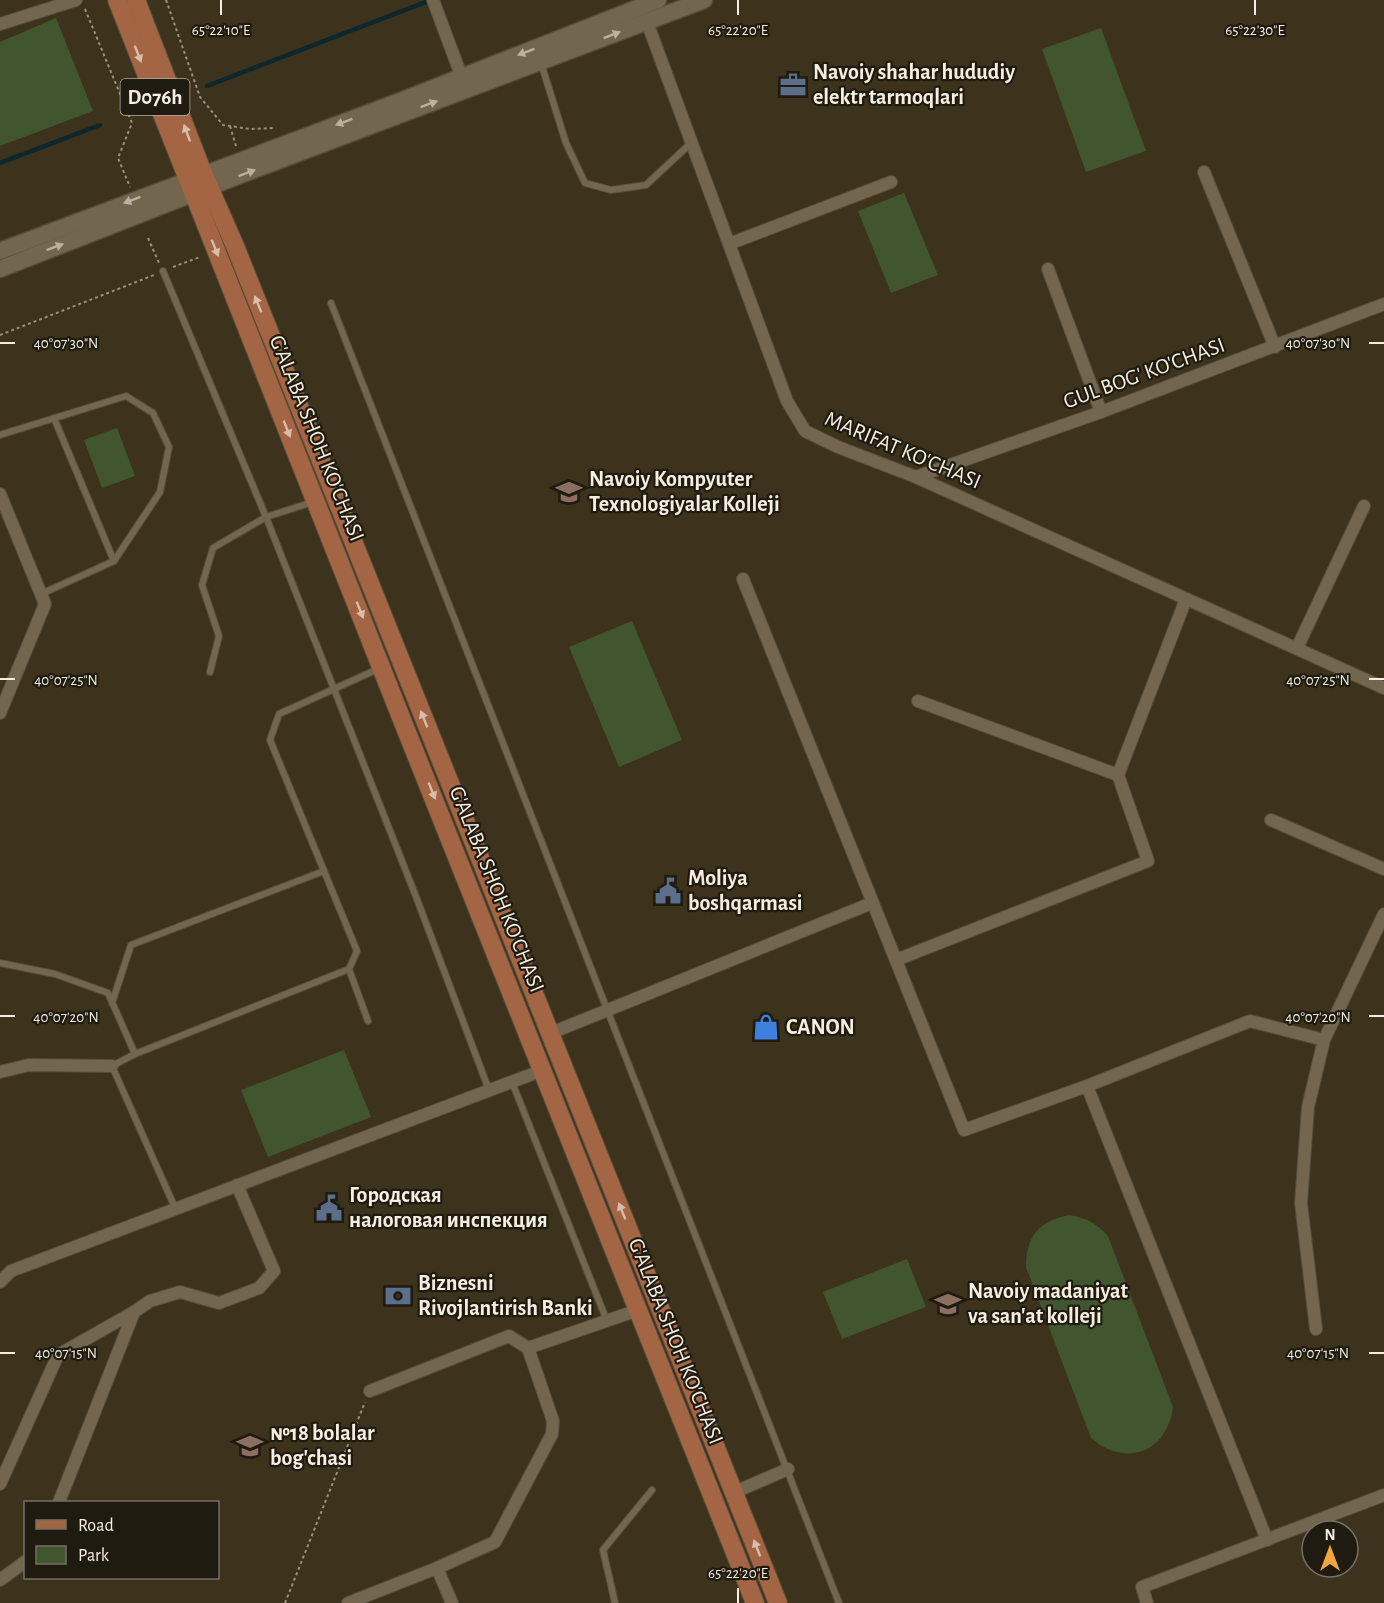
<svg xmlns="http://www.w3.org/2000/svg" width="1384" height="1603" viewBox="0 0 1384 1603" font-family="'Alegreya Sans',sans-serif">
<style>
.green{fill:#41562e}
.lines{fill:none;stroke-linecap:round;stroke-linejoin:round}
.stream{stroke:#0c272d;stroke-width:4.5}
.service-casing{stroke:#554d3a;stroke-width:8}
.minor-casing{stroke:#554d3a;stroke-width:14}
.secondary-casing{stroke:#554d3a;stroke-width:19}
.primary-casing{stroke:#554d3a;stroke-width:20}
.path{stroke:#99907e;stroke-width:2;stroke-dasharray:3 3;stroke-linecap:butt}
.service{stroke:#72664f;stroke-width:6}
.minor{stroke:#72664f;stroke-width:12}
.secondary{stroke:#72664f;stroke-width:16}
.primary{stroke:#a36544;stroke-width:18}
.oneway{fill:#bab19f}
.oneway2{fill:#d8beaa}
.ticks{fill:none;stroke:#f5eee1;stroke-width:2}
.labels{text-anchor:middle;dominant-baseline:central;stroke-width:4.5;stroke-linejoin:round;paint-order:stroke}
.shield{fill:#1f1b11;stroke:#b5afa3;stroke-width:1.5}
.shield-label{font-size:21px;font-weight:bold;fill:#f5eee1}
.poi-label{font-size:22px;font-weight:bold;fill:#f5eee1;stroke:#1f1b11;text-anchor:start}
.street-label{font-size:22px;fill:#f5eee1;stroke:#1f1b11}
.ticks-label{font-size:15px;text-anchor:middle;fill:#f5eee1;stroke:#1f1b11;stroke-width:4.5;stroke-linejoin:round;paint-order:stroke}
</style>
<rect width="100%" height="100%" fill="#3d321c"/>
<!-- green -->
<g class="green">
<path d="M56,18L93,111L0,146V42Z"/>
<path d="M1101,28L1146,151L1086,172L1042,49Z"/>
<path d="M904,193L938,275L891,293L858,211Z"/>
<path d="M117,428L135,476L102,488L84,440Z"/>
<path d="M632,621L682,740L619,767L569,647Z"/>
<path d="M344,1050L371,1117L268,1157L241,1090Z"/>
<path d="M1069,1215C1087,1218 1096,1223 1108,1236L1173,1407C1167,1453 1125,1468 1091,1438L1026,1267C1026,1236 1039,1221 1069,1215Z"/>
<path d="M907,1259L926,1307L842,1339L823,1292Z"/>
</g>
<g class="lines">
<!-- stream -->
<g class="stream">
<path d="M207,86L431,0"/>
<path d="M0,163L100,125"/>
</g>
<!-- service casing -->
<g class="service-casing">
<g id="service">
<path d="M541,63L566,143L585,183L611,190L646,185L691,143"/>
<path d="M163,271L266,517L415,894L489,1090"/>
<path d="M331,303L839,1603"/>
<path d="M54,418L114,561"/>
<path d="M0,435L126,396L153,413L169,447L160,492L114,561L41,594"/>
<path d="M210,672L219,636L202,585L213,548L266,517L313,502"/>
<path d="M0,963L55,974L108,993L135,1054"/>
<path d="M349,969L368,1021"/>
<path d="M112,1003L131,945L324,871"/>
<path d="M512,1082L607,1321"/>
<path d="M176,1210L112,1066L135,1054L349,969L357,951L270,740L279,714L378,669"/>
<path d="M615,1603L603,1550L652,1490"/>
</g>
</g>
<!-- minor casing -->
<g class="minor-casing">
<g id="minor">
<path d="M433,0L464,83"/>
<path d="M647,22L787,401L805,431L838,447L916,477L1384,688"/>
<path d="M0,24L76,0"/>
<path d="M1204,172L1275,347"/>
<path d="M729,244L891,182"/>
<path d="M1048,269L1101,412"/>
<path d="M916,477L1101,412L1384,304"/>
<path d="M0,494L45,604L0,713"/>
<path d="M743,579L964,1130L1087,1086L1250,1021L1324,1040"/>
<path d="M1297,648L1364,506"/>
<path d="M918,701L1118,775"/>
<path d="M1271,820L1384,869"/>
<path d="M896,960L1148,861L1118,775L1186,599"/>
<path d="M551,1033L872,903"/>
<path d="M0,1072L29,1065L112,1066"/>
<path d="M1087,1086L1267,1540"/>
<path d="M0,1282L11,1271L543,1070"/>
<path d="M1316,1329L1301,1203L1308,1107L1324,1040L1384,914"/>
<path d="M370,1391L509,1336L528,1348"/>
<path d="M0,1484L58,1355L134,1312L150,1301L180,1292L219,1303L259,1288L274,1271L237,1185"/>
<path d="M735,1492L788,1469"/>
<path d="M59,1502L134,1312"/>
<path d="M437,1568L495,1542L552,1434L553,1421L528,1348L638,1310"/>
<path d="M0,1580L26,1561"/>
<path d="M348,1603L437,1568L452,1603"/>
<path d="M1147,1603L1142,1587L1384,1495"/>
</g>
</g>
<!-- secondary casing -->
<g class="secondary-casing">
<g id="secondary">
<path d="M0,251L398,102L658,0"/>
<path d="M0,269L248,172L704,0"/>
</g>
</g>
<!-- primary casing -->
<g class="primary-casing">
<g id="primary">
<path d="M117,0C326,536 543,1068 755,1603"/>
<path d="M136,0L203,173L235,246L778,1603"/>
</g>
</g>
<!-- path -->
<g class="path">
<path d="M166,0L200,97L223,125L250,129L275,128"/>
<path d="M85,9L132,123L118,158L130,187"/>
<path d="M230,126L236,146"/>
<path d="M148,238L159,263"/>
<path d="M173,267L200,257"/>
<path d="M0,335L154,275"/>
<path d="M285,1603L365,1402"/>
</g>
<!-- service -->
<use href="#service" class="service"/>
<!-- minor -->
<use href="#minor" class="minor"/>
<!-- secondary -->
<use href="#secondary" class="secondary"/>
<!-- primary -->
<use href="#primary" class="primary"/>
</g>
<!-- one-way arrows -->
<defs><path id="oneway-solid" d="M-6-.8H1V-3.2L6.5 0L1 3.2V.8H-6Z" transform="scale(1.5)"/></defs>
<g class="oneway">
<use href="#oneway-solid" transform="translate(612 35) rotate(-21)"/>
<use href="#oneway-solid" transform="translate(526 52) rotate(159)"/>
<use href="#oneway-solid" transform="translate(429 104) rotate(-20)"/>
<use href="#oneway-solid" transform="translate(344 122) rotate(160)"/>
<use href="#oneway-solid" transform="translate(247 173) rotate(-21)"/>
<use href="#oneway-solid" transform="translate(132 200) rotate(159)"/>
<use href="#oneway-solid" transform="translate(55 247) rotate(-21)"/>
</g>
<g class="oneway2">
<use href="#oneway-solid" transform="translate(138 54) rotate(69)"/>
<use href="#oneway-solid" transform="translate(187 133) rotate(-110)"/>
<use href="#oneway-solid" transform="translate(215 248) rotate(68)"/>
<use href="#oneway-solid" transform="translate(258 304) rotate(-112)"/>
<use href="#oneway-solid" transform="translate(287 429) rotate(68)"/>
<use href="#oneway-solid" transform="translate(360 610) rotate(68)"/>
<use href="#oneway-solid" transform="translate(424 719) rotate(-112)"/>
<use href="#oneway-solid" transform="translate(432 791) rotate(68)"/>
<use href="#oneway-solid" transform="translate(622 1211) rotate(-112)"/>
<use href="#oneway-solid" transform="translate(757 1548) rotate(-111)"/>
</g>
<!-- ticks -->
<path class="ticks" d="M221,0V15M738,0V15M1255,0V15M0,343H15M1369,343H1384M0,679H15M1369,679H1384M0,1016H15M1369,1016H1384M0,1353H15M1369,1353H1384M738,1588V1603"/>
<!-- icons -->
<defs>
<g id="office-bare" transform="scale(2.07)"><path d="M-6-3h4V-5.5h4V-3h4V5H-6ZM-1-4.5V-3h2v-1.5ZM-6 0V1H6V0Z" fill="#5c6f8a" stroke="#1f1b11" stroke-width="2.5" paint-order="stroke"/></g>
<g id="university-bare" transform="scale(2.07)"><path d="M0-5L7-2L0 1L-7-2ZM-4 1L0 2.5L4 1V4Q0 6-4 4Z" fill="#8d6e63" stroke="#1f1b11" stroke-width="2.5" paint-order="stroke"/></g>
<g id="civic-bare" transform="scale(2.07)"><path d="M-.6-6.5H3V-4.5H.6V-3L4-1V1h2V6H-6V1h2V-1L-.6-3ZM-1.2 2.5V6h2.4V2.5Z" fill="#5c6f8a" stroke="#1f1b11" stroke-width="2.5" paint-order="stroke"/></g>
<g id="shop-bare" transform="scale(2.07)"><path d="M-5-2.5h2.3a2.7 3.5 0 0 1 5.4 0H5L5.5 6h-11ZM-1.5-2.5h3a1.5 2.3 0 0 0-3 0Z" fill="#3f7fe0" stroke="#1f1b11" stroke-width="2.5" paint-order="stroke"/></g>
<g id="bank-bare" transform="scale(2.07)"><path d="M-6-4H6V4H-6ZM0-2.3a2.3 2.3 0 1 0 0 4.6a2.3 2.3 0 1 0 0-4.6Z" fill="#5c6f8a" stroke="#1f1b11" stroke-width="2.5" paint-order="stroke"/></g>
<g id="school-bare" transform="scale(2.07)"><path d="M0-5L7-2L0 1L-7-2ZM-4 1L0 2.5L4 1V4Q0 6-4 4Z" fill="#8d6e63" stroke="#1f1b11" stroke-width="2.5" paint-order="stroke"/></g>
</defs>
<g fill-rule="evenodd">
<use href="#office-bare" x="793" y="85"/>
<use href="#university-bare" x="569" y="492"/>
<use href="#civic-bare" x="668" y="891"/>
<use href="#shop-bare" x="766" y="1027"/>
<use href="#civic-bare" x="329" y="1208"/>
<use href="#bank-bare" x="398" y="1296"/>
<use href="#university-bare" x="948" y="1304"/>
<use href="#school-bare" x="250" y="1446"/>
</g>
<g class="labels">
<!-- shield labels -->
<rect class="shield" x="120.5" y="79" width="69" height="36" rx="4.5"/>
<g class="shield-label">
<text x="155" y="97">D076h</text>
</g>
<!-- poi labels -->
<g class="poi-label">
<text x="813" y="72">Navoiy shahar hududiy<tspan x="813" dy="25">elektr tarmoqlari</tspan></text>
<text x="589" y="479">Navoiy Kompyuter<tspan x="589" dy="25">Texnologiyalar Kolleji</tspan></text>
<text x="688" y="878">Moliya<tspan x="688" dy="25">boshqarmasi</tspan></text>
<text x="786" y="1027">CANON</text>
<text x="349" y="1195">Городская<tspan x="349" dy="25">налоговая инспекция</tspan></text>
<text x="418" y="1283">Biznesni<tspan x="418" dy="25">Rivojlantirish Banki</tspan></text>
<text x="968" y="1291">Navoiy madaniyat<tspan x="968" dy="25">va san'at kolleji</tspan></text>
<text x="270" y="1433">№18 bolalar<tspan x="270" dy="25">bog'chasi</tspan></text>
</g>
<!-- street labels -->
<g class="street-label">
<text transform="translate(1144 373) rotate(-20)">GUL BOG' KO'CHASI</text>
<text transform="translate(317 438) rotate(68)">G'ALABA SHOH KO'CHASI</text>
<text transform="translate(903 450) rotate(23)">MARIFAT KO'CHASI</text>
<text transform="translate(497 889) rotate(68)">G'ALABA SHOH KO'CHASI</text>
<text transform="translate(676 1341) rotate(68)">G'ALABA SHOH KO'CHASI</text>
</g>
</g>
<g class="ticks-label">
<text x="221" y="35">65°22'10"E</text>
<text x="738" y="35">65°22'20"E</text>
<text x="1255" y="35">65°22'30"E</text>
<text x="66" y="348">40°07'30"N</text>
<text x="1318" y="348">40°07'30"N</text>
<text x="66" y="685">40°07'25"N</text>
<text x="1318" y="685">40°07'25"N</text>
<text x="66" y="1022">40°07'20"N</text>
<text x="1318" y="1022">40°07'20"N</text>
<text x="66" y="1358">40°07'15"N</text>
<text x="1318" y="1358">40°07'15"N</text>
<text x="738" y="1578">65°22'20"E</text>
</g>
<!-- legend -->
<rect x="24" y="1501" width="195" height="78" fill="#1f1b11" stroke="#756f64" stroke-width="1.5"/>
<rect x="36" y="1520" width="30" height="9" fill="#a36544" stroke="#756f64" stroke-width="1.5"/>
<text x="78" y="1531" font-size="18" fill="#f5eee1">Road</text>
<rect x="36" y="1546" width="30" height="18" fill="#41562e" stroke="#756f64" stroke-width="1.5"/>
<text x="78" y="1561" font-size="18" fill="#f5eee1">Park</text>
<!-- north arrow -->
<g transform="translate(1330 1549)"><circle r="28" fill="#1f1b11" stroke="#756f64" stroke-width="1.5"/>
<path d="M0-4.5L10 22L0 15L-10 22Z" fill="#f1a63f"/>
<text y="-9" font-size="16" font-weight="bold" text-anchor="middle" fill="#f5eee1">N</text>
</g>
</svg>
